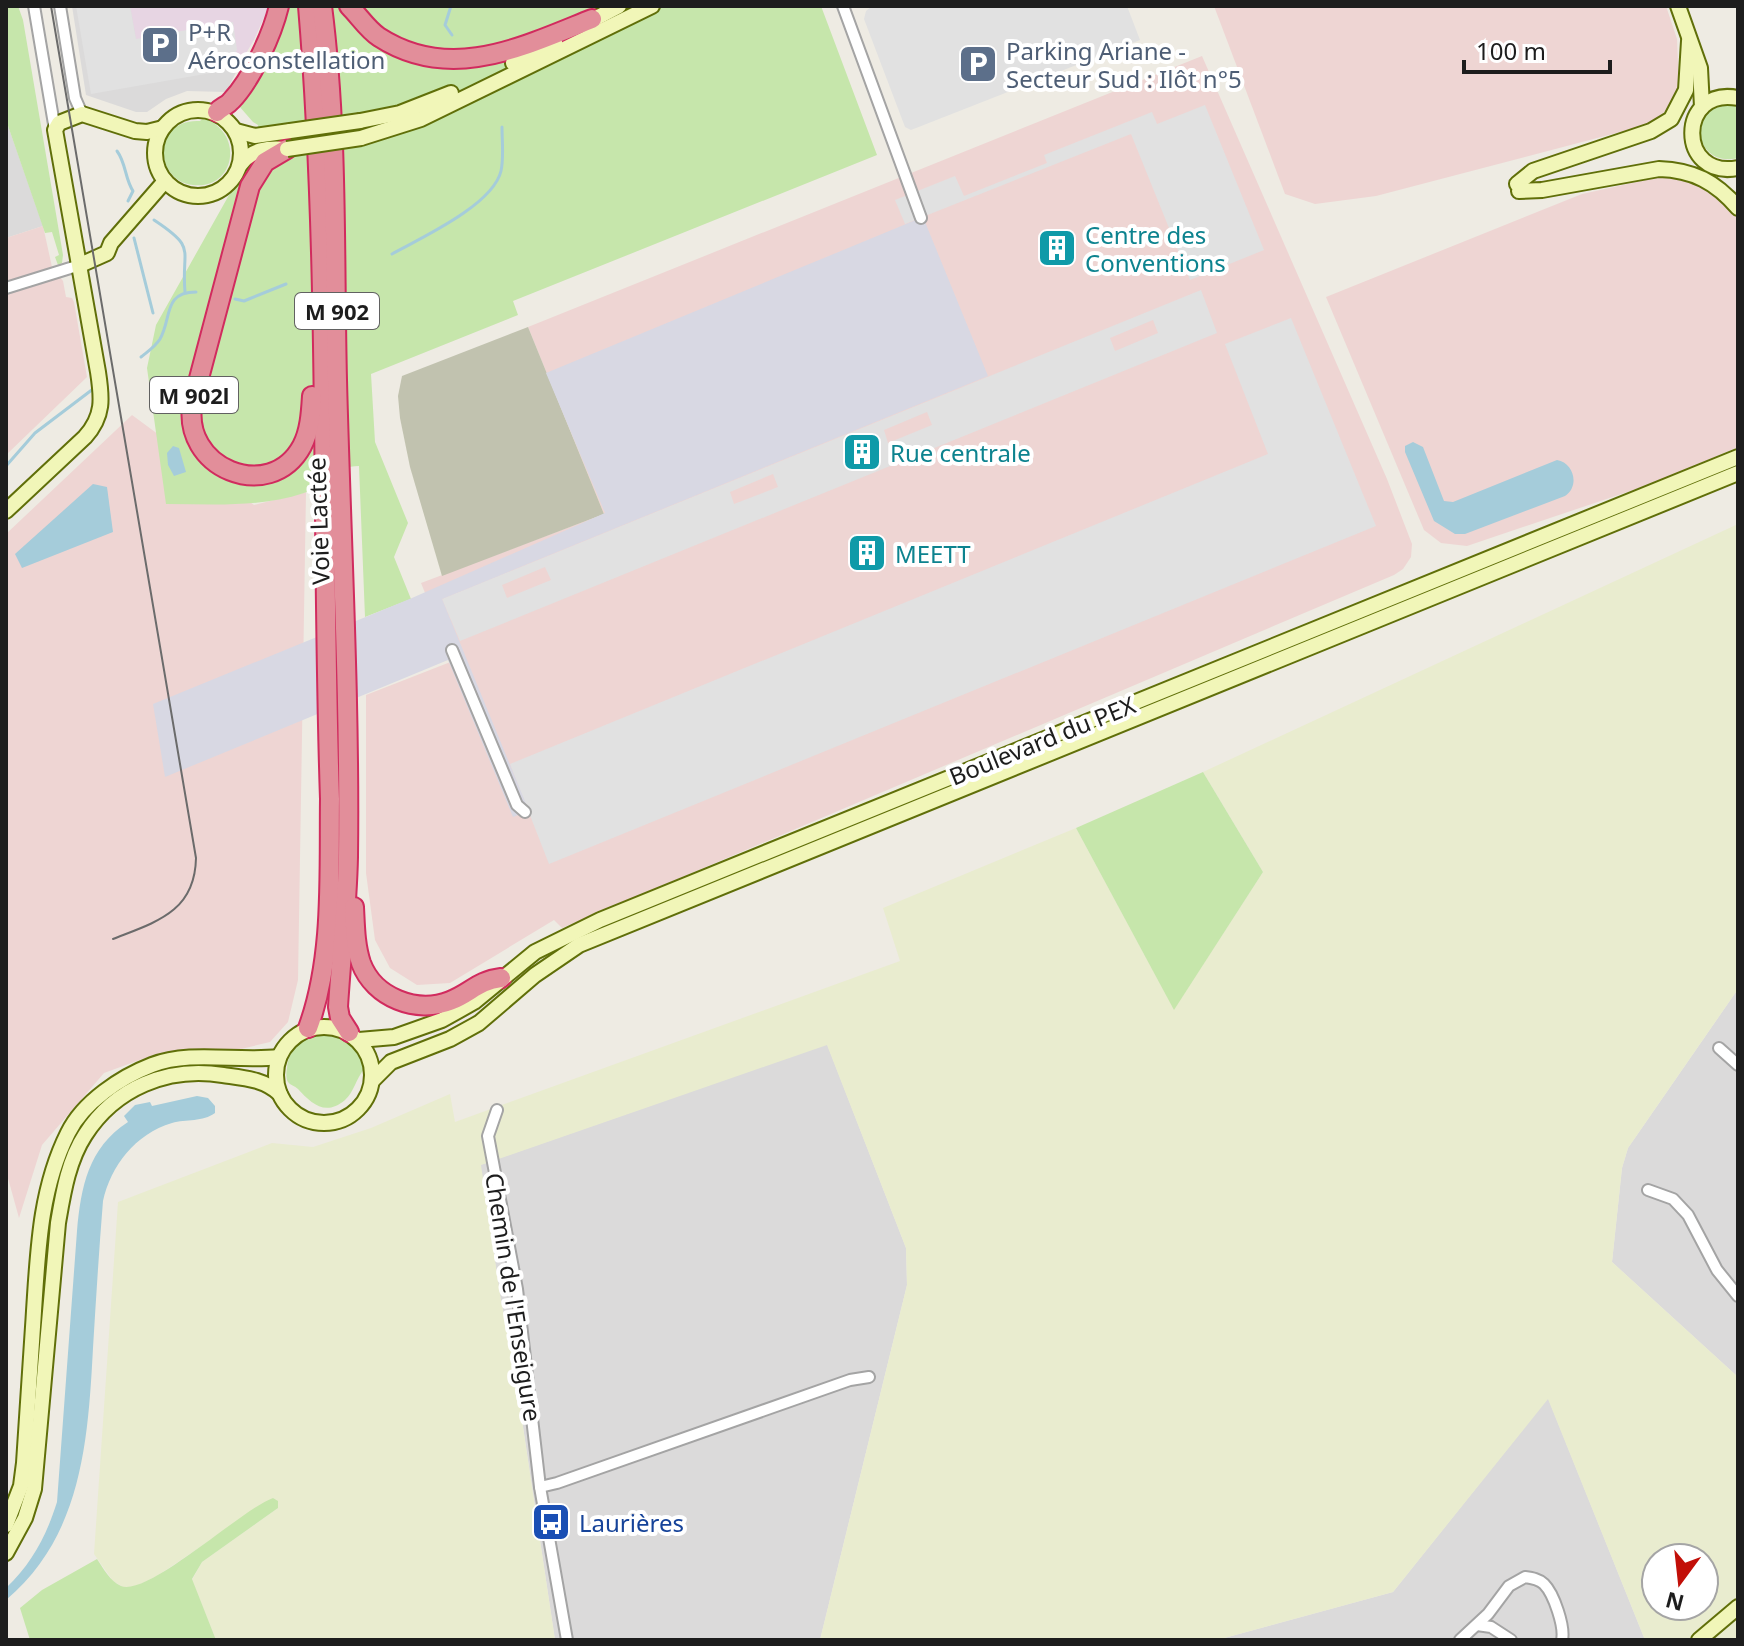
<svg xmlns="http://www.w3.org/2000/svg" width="1744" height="1646" viewBox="0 0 1744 1646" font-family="'Noto Sans',sans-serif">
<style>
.residential{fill:#dbdada}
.commercial{fill:#eed5d3}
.industrial{fill:#e7d5e3}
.construction{fill:#c1c2af}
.farmland{fill:#e9eccf;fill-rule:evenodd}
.grass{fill:#c6e6ab}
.parking{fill:#e1e1e1;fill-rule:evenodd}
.plaza{fill:#d8d8e3}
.water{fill:#a5ccda}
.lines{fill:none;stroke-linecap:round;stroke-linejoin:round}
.stream{stroke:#a5ccda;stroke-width:3}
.street-casing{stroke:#a4a4a4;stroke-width:14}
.secondary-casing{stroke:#606f09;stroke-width:18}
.highway-casing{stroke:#d12b5e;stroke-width:22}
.street{stroke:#fff;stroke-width:10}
.secondary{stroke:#f1f6b8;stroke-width:14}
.highway{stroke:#e28e9a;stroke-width:18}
.tram{stroke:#6b6b6b;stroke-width:2}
.secondary-bridge-casing{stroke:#606f09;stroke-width:18;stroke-linecap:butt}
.secondary-bridge{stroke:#f1f6b8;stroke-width:14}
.labels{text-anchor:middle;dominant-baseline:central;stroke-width:8;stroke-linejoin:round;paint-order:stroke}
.shield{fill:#fff;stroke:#616161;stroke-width:2}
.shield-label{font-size:22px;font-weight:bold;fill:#1d1d1d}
.service-label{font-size:24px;fill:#4e5e75;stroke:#fff;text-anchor:start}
.culture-label{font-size:24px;fill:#0d838f;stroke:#fff;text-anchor:start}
.street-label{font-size:24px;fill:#1d1d1d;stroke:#fff}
.transit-label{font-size:24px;fill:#164399;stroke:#fff;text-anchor:start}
</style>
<rect width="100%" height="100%" fill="#eeebe3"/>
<!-- residential -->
<g class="residential">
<path d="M72,6H266L254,37L226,92L187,91L166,99L147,112H136L86,95Z"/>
<path d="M6,120L43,226L6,238Z"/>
<path d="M1738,989V1377L1612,1262L1622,1168L1628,1148Z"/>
<path d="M827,1044L906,1248L907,1285L820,1640H555L511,1347L501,1301L480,1165Z"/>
<path d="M1548,1398L1645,1640H1217L1393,1592Z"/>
</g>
<!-- commercial -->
<g class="commercial">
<path d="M1214,6H1666L1677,39L1679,89L1662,115L1643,126L1376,196L1315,204L1285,194Z"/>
<path d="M1202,56L1387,479L1412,544L1411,557L1403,569L1394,575L562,928L554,920L450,983L417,985L390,968L375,940L366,873V695L453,661L421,583L604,514L528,327Z"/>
<path d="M1664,176L1688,180L1716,193L1729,206L1738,220V447L1651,484L1467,546L1441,543L1424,530L1326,297L1582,194Z"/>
<path d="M43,226L52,267L63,281L66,297L72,298L74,302L87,377L6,455V238Z"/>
<path d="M132,415L254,505L306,492L298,980L288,1022L270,1042L241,1049L156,1054L104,1073L42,1145L19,1218L6,1171V534Z"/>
</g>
<!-- industrial -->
<path class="industrial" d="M130,6H269L254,40L237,68L228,63L136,39Z"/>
<!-- construction -->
<path class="construction" d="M528,327L604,514L442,576L410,467L400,418L398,396L402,376Z"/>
<!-- farmland -->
<path class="farmland" d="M1738,524V989L1628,1148L1622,1168L1612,1262L1738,1377V1596L1735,1599L1738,1601V1640H1645L1548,1399L1393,1592L1217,1640H820L907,1285L906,1248L827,1045L481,1165L501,1301L511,1347L555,1640H216L192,1580L202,1562L278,1508V1502L273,1498L157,1576L134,1587H123L113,1581L94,1554L118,1202L272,1143L313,1147L371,1128L450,1094L455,1122L900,961L883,908L1076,828L1174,1009L1263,872L1203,772ZM1656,1558H1704V1606H1656Z"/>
<!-- grass -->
<g class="grass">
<path d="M6,6H18L23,20L63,255L62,263L58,265L55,257L59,255L52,232L45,233L6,120Z"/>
<path d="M285,6H345L362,12L358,6H821L877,155L513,301L518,315L371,374L375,442L408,523L394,557L411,599L365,617L359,466C335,466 325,485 304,493C259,508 212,504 166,504L147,368L156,325L229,195C243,182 246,165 262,155L258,125L253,122L239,106L253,85Z"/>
<path d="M1725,104L1738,106V158C1698,168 1684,115 1725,104Z"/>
<path d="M203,118C245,132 236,190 193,185C153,180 153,118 200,121Z"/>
<path d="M1203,772L1263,872L1174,1010L1076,828Z"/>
<path d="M329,1032C349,1038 360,1048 364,1069C356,1079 354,1092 345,1100C325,1117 311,1103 298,1089C295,1086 290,1085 288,1082C286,1079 286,1072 287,1069C288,1046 307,1035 329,1032Z"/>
<path d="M273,1498L278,1501V1508L202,1562L192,1579L216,1640H30L20,1608L42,1590L97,1559C103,1568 110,1581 121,1586C148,1597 242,1509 273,1498Z"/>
</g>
<!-- parking -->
<g class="parking">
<path d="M76,6H130L136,39L233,22L237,50L222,71L91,94Z"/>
<path d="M872,6H1127L1140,40L911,130L905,127L864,19L866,11Z"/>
<path d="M1205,105L1264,250L1190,280L1131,134L905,224L895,200L955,176L964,196L1047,163L1044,155L1152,112L1157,124Z"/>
<path d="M1201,290L1217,333L460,641L442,599ZM1153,320L1158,333L1115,351L1110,338ZM927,412L932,425L888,443L884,430ZM773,474L778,487L734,504L730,492ZM545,567L551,580L507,598L502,585Z"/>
<path d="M1291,318L1376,526L549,864L510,764L1268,454L1225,344Z"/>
</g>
<!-- plaza -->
<path class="plaza" d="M923,217L988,376L442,599L529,811L513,817L448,660L165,777L153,704L412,598L605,513L546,373Z"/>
<!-- water -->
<g class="water">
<path d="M1413,442L1423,447L1444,501L1453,502L1557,460C1574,463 1580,486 1565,496L1465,534H1455L1434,521L1405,452V446Z"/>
<path d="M173,446L179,448L186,472L174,476L168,465L167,453Z"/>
<path d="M93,484L107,487L113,532L22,568L15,554Z"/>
<path d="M197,1096L208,1098L215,1106V1113C203,1122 186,1119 172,1123C135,1134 111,1166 103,1201C99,1250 96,1299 93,1348C88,1441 82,1536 6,1600V1588C32,1563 46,1537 57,1502L77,1231C81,1187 88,1148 128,1122L124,1116L135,1105L150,1102L152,1106Z"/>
</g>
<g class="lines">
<!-- stream -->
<g class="stream">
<path d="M451,6L445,25L452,35"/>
<path d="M117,151C126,163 125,179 133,191L128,201"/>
<path d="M154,220C198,249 181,248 185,292"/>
<path d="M134,238L153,313"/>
<path d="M392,254C421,238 493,205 501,171C504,158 502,141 502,127"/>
<path d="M235,299L244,301L286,284"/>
<path d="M141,357C147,352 155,347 160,339C172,318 163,292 196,292"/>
<path d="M6,466L35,433L93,389"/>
</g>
<!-- street casing -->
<g class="street-casing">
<g id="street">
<path d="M34,6L55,130"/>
<path d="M60,6L75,98L82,114"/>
<path d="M843,6L921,218"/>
<path d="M6,288L80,265"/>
<path d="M452,650L517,805L525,812"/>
<path d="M1719,1048L1738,1065"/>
<path d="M497,1110L488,1136L517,1289L540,1487L567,1640"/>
<path d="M1648,1190L1673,1199L1688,1215L1717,1270L1738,1296"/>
<path d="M540,1487L557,1483L850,1380L869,1377"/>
<path d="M1477,1625L1491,1627L1511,1640"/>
<path d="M1460,1640L1488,1614L1509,1586L1525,1577C1532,1578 1539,1579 1544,1584C1554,1594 1565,1627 1562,1640"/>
</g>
</g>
<!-- secondary casing -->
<g class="secondary-casing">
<g id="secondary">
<path d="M1678,6L1700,68L1702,107"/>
<path d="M583,25L619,6"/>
<path d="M513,63L555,42"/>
<path d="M1738,98C1677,86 1677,180 1738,168"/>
<circle cx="198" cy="153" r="43"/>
<path d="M360,121L400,113L451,93"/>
<path d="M236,131L255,136L290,131"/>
<path d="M361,138L421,119L652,6"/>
<path d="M240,165C252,149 268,147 287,149"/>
<path d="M1517,184L1533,171L1651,131L1671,119L1686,90L1689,41"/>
<path d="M1519,191L1542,190L1659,169C1693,170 1716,182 1738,208"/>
<path d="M80,265L107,253L111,243L165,181"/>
<path d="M6,511L85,437C104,416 102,398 98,372L55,130L59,123L82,114L135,131L147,132L163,128"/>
<circle cx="324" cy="1075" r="48"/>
<path d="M359,1040L394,1037L442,1020L474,1002L535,952L600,920L1738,457"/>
<path d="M373,1080L391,1062L450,1039L479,1023L535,975L579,945L1738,473"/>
<path d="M6,1525L21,1486L24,1463C27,1413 31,1362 34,1311C38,1250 40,1189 68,1133C83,1102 121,1077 152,1065C191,1050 237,1062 279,1057"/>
<path d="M6,1553L25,1518L34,1489L58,1223C63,1194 68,1161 85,1135C115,1088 168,1066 223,1075C244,1078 264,1079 280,1094"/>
<path d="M1699,1640L1738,1607"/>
</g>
</g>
<!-- highway casing -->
<g class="highway-casing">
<g id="highway">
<path d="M308,6C330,269 321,535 330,799C329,874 334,957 308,1028"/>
<path d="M322,6C338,130 334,255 337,380C341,539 350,698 348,857C347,907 341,957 338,1007L340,1018L349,1032"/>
<path d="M349,6C359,16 368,30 379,37C450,83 522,47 592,19"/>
<path d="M217,112C221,107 227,106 231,101C252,79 272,35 279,6"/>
<path d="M287,149L265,162L250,186L193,401C179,468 270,505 302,446C310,431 311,412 312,396"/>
<path d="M354,907C355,926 355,945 361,963C374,998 417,1014 450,1001C471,993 477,981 501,978"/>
</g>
</g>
<!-- street -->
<use href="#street" class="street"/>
<!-- secondary -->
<use href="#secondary" class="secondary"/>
<!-- highway -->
<use href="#highway" class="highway"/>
<!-- tram -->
<path class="tram" d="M51,6L196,858C195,912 156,922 113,939"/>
<!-- secondary-bridge casing -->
<g class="secondary-bridge-casing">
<g id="secondary-bridge">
<path d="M290,131L360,121"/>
<path d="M287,149L361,138"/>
</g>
</g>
<!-- secondary-bridge -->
<use href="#secondary-bridge" class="secondary-bridge"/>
</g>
<!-- icons -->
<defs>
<g id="parking-square" transform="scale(2)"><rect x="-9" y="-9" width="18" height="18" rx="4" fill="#5c6f8a" stroke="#fff"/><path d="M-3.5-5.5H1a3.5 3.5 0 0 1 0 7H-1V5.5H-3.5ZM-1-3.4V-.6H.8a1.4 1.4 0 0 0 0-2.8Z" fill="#fff"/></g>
<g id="building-square" transform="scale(2)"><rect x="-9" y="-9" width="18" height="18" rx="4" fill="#0f9aa8" stroke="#fff"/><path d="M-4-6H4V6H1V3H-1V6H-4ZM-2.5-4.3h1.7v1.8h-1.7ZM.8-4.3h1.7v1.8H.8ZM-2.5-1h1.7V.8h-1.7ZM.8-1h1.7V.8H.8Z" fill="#fff"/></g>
<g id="bus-square" transform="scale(2)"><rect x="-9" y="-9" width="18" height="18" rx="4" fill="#1a4fb4" stroke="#fff"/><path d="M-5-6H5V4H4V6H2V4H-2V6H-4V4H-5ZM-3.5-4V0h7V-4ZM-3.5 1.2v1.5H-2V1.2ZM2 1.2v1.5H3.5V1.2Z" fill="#fff"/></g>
</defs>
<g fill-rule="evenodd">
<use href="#parking-square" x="160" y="45"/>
<use href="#parking-square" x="978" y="64"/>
<use href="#building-square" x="1057" y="248"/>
<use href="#building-square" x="862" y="452"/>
<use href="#building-square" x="867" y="553"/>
<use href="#bus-square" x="551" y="1522"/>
</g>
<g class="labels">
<!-- shield labels -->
<g class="shield">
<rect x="295" y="293" width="84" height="36" rx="6"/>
<rect x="150" y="377" width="88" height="36" rx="6"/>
</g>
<g class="shield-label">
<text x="337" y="311">M 902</text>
<text x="194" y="395">M 902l</text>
</g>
<!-- service labels -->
<g class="service-label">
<text x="188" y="31">P+R<tspan x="188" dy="28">Aéroconstellation</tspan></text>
<text x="1006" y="50">Parking Ariane -<tspan x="1006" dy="28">Secteur Sud : Ilôt n°5</tspan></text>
</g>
<!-- culture labels -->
<g class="culture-label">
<text x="1085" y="234">Centre des<tspan x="1085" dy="28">Conventions</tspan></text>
<text x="890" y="452">Rue centrale</text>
<text x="895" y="553">MEETT</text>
</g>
<!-- street labels -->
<g class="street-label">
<text transform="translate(318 521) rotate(-92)">Voie Lactée</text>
<text transform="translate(1042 740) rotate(-22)">Boulevard du PEX</text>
<text transform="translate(514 1297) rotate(81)">Chemin de l'Enseigure</text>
</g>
<!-- transit labels -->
<g class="transit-label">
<text x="579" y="1522">Laurières</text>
</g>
</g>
<!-- border -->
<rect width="1744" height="1646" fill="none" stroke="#1d1d1d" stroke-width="16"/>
<!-- north arrow -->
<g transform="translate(1680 1582) rotate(195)"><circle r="38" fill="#ffffff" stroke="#a5a5a5" stroke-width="2"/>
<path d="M0-6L14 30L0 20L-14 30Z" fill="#c20f08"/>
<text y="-12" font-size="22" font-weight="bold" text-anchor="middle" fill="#1d1d1d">N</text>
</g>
<!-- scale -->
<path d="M1464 60v12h146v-12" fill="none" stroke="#1d1d1d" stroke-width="4"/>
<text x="1476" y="60" font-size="24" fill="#1d1d1d" stroke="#ffffff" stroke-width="6" paint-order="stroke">100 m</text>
</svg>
